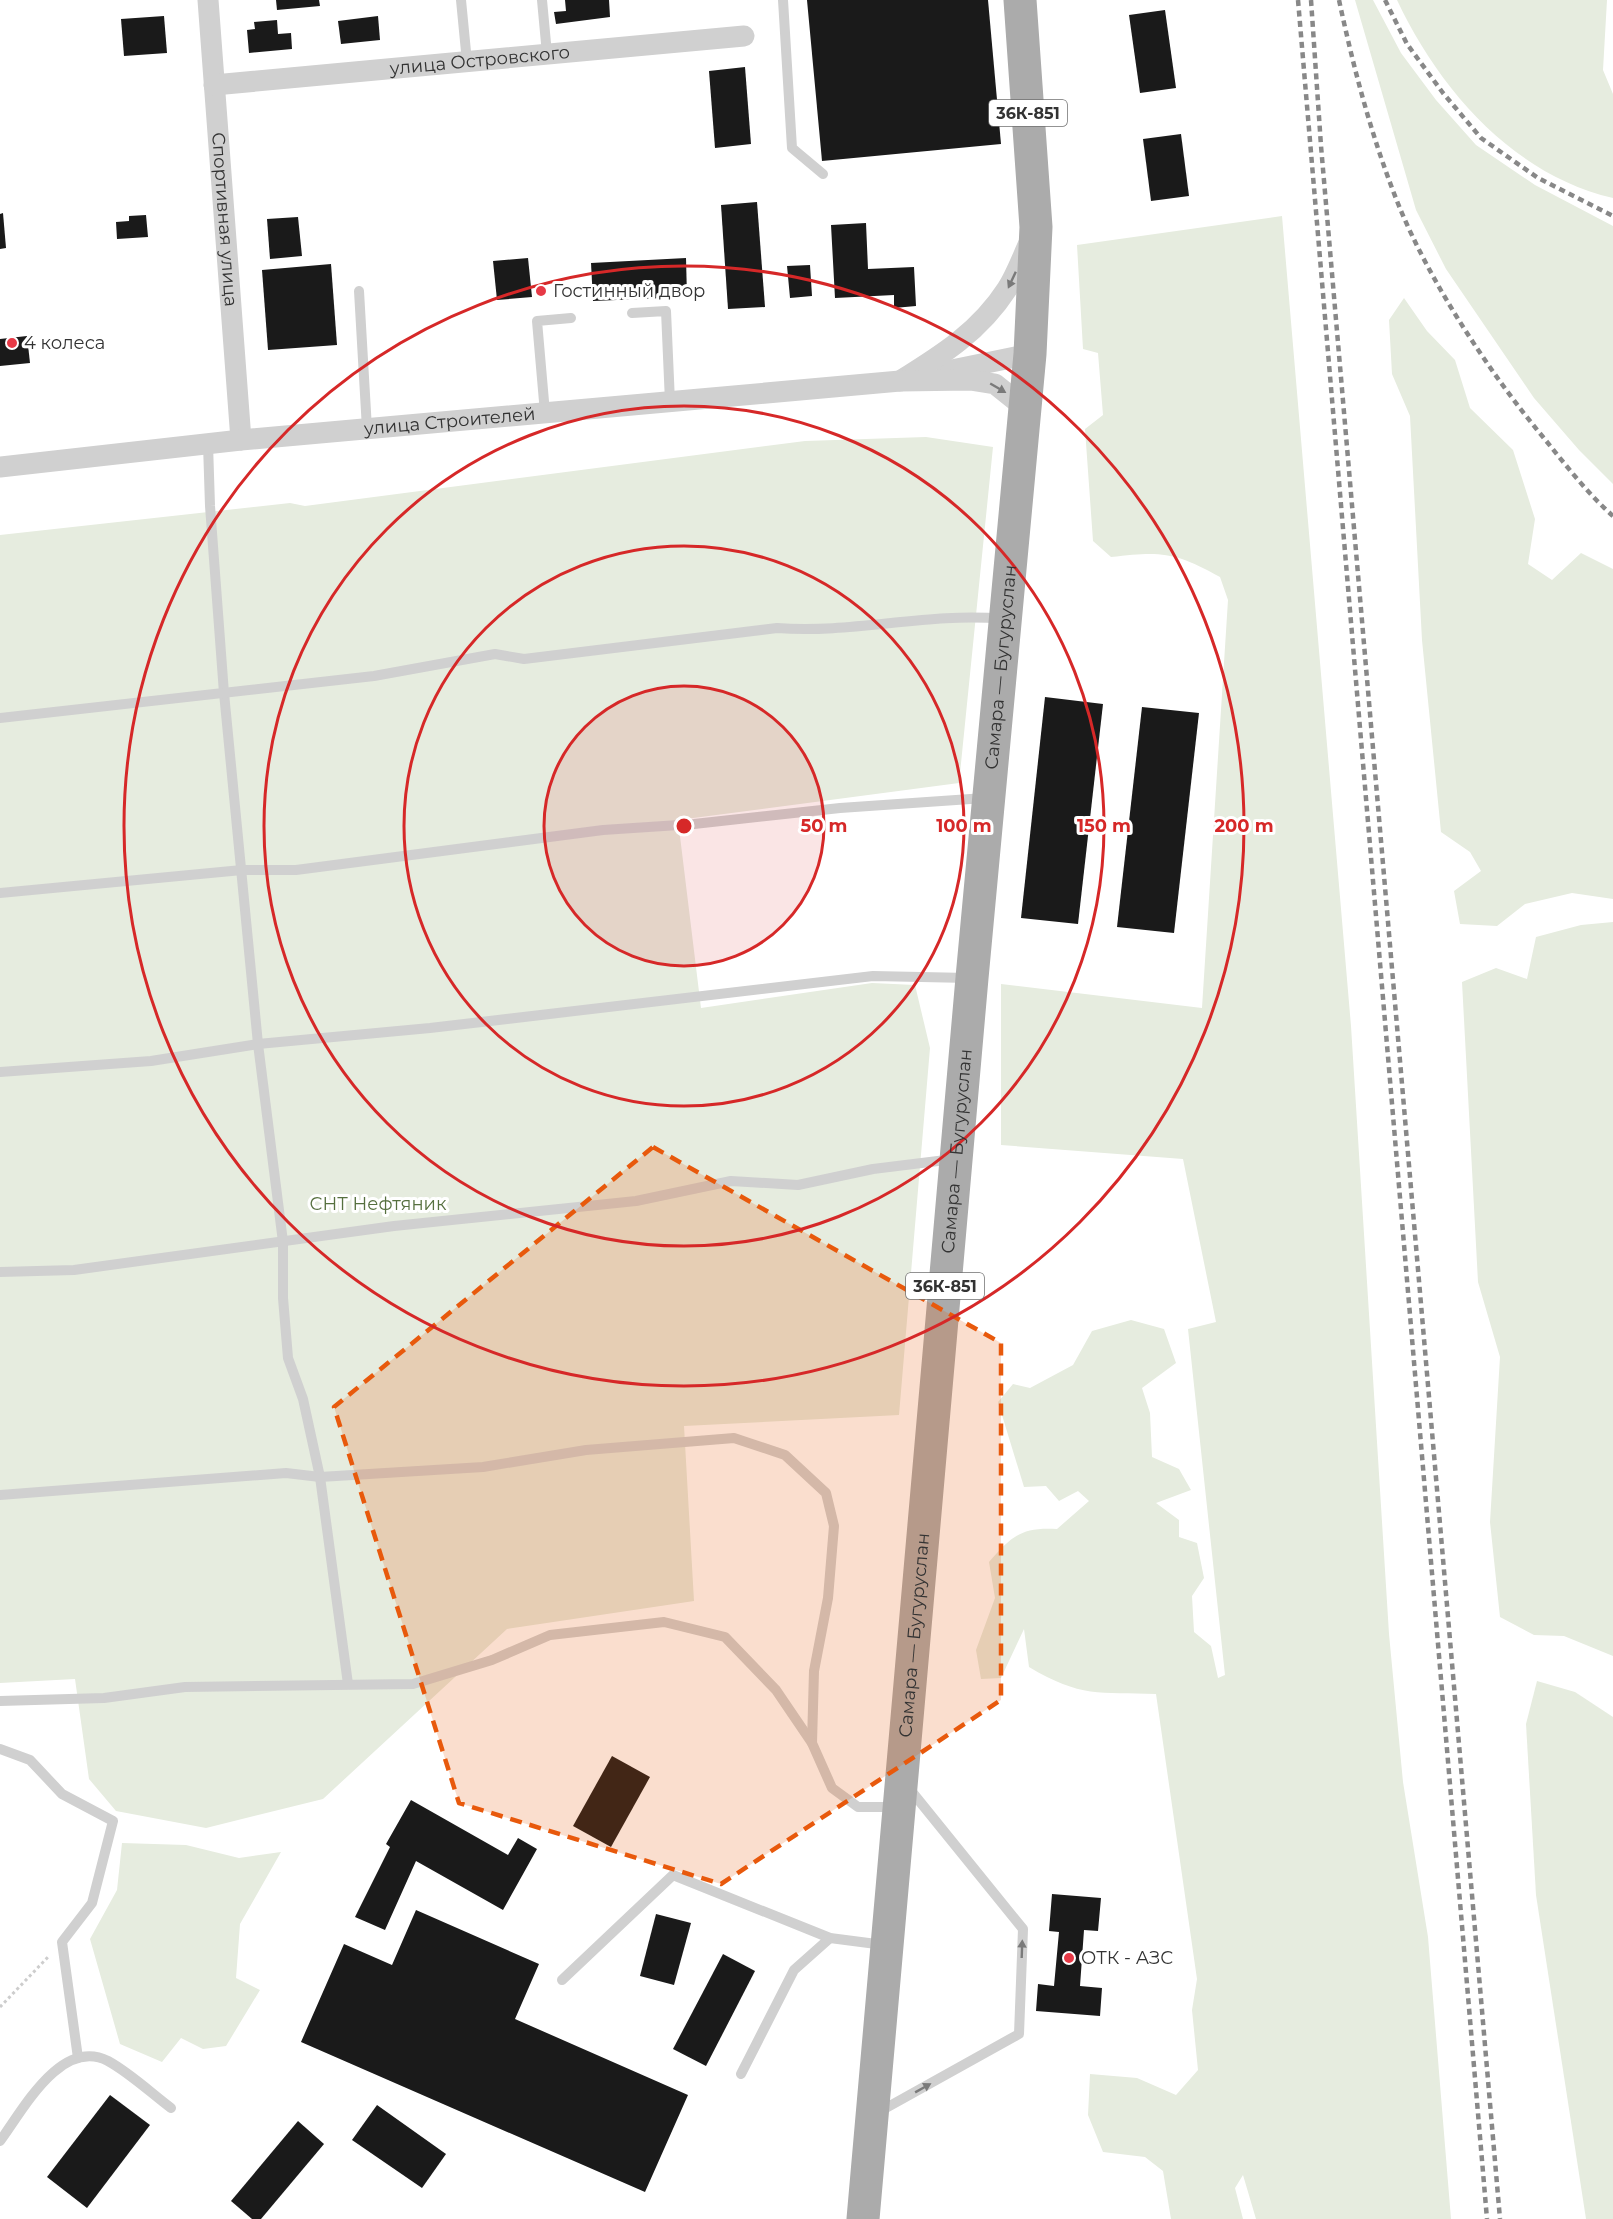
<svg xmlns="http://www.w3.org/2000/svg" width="1613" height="2219" viewBox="0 0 1613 2219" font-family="Montserrat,sans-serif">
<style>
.green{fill:#e6ecdf}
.building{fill:#1a1a1a}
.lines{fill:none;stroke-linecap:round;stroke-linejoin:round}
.path{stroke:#cdcdcd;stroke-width:3;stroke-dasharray:3 3;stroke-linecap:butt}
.service{stroke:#d0d0d0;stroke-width:10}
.minor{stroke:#d0d0d0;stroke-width:21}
.primary{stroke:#ababab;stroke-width:33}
.rail{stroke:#888;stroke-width:4.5;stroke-dasharray:6 4.5;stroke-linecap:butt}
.oneway{fill:#7a7a7a}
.marked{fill:#e8590c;fill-opacity:0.2;stroke:#e8590c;stroke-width:4.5;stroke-dasharray:12 8;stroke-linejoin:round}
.ring{fill:none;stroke:#d62828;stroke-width:3}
.poi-dot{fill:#e63946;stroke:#fff;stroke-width:2}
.labels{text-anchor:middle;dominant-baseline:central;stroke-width:6;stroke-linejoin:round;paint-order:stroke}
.shield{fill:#fff;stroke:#707070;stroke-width:1.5}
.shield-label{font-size:16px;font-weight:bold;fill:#333}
.street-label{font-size:18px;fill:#333;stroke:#fff}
.poi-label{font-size:18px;fill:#333;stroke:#fff;text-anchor:start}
.park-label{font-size:18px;fill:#56703f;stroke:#fff}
.centre{fill:#d62828;stroke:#fff;stroke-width:3}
.ring-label{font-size:18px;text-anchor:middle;font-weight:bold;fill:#d62828;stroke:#fff;stroke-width:6;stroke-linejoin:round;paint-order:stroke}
</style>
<rect width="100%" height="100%" fill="#fff"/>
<!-- green -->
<g class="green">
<path d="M1355,0H1373L1401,53L1436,100L1476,145L1535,185L1613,226V484L1579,450L1534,398L1446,269L1416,210Z"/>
<path d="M1397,0H1607L1603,70L1613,94V198C1513,175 1439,89 1397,0Z"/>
<path d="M1282,216L1351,1026L1389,1634L1403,1782L1428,1937L1451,2219H1256L1243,2175L1235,2188L1243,2219H1171L1163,2171L1145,2157L1103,2152L1088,2115L1090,2074L1137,2078L1176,2095L1198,2070L1192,2010L1197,1979L1156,1694C1099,1692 1081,1698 1029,1667L1024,1629L1001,1678L981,1679L976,1650L995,1598L989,1562C1012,1536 1021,1527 1057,1529L1089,1501L1078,1491L1059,1501L1046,1486L1024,1487L998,1402L1013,1384L1030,1388L1073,1365L1092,1331L1131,1320L1164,1329L1176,1363L1142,1388L1150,1413L1152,1457L1179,1469L1191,1490L1156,1503L1179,1520V1537L1197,1543L1204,1578L1192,1596L1194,1632L1211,1646L1218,1678L1225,1675L1188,1329L1216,1322L1183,1159L1001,1145V984L1202,1008L1228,600L1220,577C1175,552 1162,551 1111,557L1093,541L1085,429L1103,415L1098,353L1083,349L1077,245Z"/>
<path d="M1404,298L1427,331L1455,360L1470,408L1513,450L1535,519L1528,564L1552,580L1581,553L1613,569V899L1572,893L1525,904L1497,926L1460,924L1454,891L1481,871L1470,852L1441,832L1422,640L1410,416L1392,374L1389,320Z"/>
<path d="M926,437L993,447L959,783L678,820L701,1008L872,983L915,985L930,1048L899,1415L684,1426L694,1601L507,1629L323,1799L206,1828L116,1811L89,1779L75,1679L0,1683V535L290,503L305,506L805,441Z"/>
<path d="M1613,922V1656L1564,1636L1534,1635L1500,1617L1490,1522L1500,1357L1478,1282L1462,982L1496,968L1527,979L1536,937L1581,925Z"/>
<path d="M1537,1681L1575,1692L1613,1717V2219H1586L1536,1895L1526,1724Z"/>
<path d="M122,1843L186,1845L239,1858L281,1852L240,1924L236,1978L260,1990L226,2046L203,2049L181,2038L162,2062L120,2044L90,1939L117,1890Z"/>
</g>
<!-- building -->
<g class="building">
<path d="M276,0H319L320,6L277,10Z"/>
<path d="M565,0H609L610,17L556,24L554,12L566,11Z"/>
<path d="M807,0H988L1001,144L822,161Z"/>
<path d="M1165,10L1176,88L1140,93L1129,15Z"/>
<path d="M164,16L167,53L124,56L121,19Z"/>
<path d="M378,16L380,40L341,44L338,21Z"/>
<path d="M277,20L278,34L291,33L292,49L249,53L247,30L255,29L254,22Z"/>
<path d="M745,67L751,144L715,148L709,71Z"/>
<path d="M1181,134L1189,196L1151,201L1143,139Z"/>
<path d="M757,202L765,307L728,309L721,205Z"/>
<path d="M3,213L6,248L0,249V214Z"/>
<path d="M146,215L148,237L117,239L116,222L129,221V216Z"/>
<path d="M298,217L302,256L270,259L267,219Z"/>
<path d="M866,223L868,269L914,267L916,306L894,308V295L835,298L831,225Z"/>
<path d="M528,258L532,297L497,300L493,261Z"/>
<path d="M686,258L687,297L593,301L591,263Z"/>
<path d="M331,264L337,345L268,350L262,270Z"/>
<path d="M810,265L812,296L790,298L787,266Z"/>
<path d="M27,336L30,363L0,366V339Z"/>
<path d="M1045,697L1103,704L1078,924L1021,918Z"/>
<path d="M1142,707L1199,713L1174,933L1117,927Z"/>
<path d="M612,1756L650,1777L611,1847L573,1826Z"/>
<path d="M411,1800L508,1855L518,1838L537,1849L503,1910L416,1861L385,1930L355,1917L390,1847L386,1844Z"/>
<path d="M1052,1894L1101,1898L1098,1931L1084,1930L1080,1986L1102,1988L1100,2016L1036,2011L1038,1984L1054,1986L1059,1932L1049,1931Z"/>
<path d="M416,1910L539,1964L515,2019L688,2095L645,2192L301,2042L344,1944L392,1965Z"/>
<path d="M656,1914L691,1923L674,1985L640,1976Z"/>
<path d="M723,1954L755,1971L706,2066L673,2049Z"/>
<path d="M110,2095L150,2125L87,2208L47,2177Z"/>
<path d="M377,2105L446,2154L422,2188L352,2140Z"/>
<path d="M298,2121L324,2144L261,2219H252L231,2201Z"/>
</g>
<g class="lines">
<!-- path -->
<path class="path" d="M0,2007L49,1956"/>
<!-- service -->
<g class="service">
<path d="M461,0L467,62"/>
<path d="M542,0L547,54"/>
<path d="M783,0L792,148L823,174"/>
<path d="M359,291L367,429"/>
<path d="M632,313L666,311L670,402"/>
<path d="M545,413L537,321L571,318"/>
<path d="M208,444L210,506L224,693L258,1044L283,1242V1298L288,1358L303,1399L320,1477L348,1684"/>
<path d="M0,718L374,676L495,654L524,659L777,628C853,634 928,612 1003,619"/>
<path d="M0,893L242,870H296L603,830L694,824L840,808L985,798"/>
<path d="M0,1072L151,1061L258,1044L430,1028L873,976L969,978"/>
<path d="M0,1272L74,1270L394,1226L636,1201L731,1181L798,1185L873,1169L954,1159"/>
<path d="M0,1495L286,1473L320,1477L483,1467L586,1450L734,1438L785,1455L826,1493L834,1526L828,1598L814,1671L812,1743L832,1788L858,1807H896"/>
<path d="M0,1701L104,1698L185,1687L413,1684L492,1660L550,1635L664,1622L725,1637L776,1690L812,1743"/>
<path d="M0,1749L30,1760L62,1794L113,1821L92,1903L62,1942L78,2058"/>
<path d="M562,1980L673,1875L830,1938L884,1945"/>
<path d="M741,2074L794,1970L830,1938"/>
<path d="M877,2113L1019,2034L1023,1929L908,1787"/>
<path d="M0,2141C23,2110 61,2037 108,2061C130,2073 151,2093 171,2108"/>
</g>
<!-- minor -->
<g class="minor">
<path id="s1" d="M208,0L241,440"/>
<path id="s2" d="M214,85L744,36"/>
<path d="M947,371L1030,354"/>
<path d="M900,381C942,355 980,331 1007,289C1016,275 1022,258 1029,243"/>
<path id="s3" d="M0,467L241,440L900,381L970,380L995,384L1026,409"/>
</g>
<!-- primary -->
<path class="primary" id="s4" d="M863,2219L972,978L1030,354L1036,227L1020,0"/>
<!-- rail -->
<g class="rail">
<path d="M1298,0L1487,2219"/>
<path d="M1311,0L1321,146L1500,2219"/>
<path d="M1339,0C1354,70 1372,139 1399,206C1431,284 1489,372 1543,437C1565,464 1587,493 1613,516"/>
<path d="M1385,0L1407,44L1443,93L1481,138L1538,178L1613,216"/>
</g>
</g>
<!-- one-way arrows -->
<defs><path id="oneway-solid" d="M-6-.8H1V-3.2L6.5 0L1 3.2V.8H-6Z" transform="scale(1.5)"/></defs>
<g class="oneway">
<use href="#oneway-solid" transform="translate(1012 280) rotate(115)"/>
<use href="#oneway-solid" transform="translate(998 388) rotate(30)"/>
<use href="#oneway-solid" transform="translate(1022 1949) rotate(-88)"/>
<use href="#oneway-solid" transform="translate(923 2088) rotate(-29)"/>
</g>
<!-- marked area -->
<path class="marked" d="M653,1147L1001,1343V1700L721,1884L459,1803L334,1407Z"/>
<!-- distance rings -->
<circle cx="684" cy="826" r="140" fill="#d62828" fill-opacity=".12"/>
<g class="ring">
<circle cx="684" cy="826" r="140"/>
<circle cx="684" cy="826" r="280"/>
<circle cx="684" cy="826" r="420"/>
<circle cx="684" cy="826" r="560"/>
</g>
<!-- markers -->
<g class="poi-dot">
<circle cx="541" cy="291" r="6"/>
<circle cx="12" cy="343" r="6"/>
<circle cx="1069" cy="1958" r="6"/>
</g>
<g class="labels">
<!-- shield labels -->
<g class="shield">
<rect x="989" y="100" width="78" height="26" rx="4.5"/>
<rect x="906" y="1273" width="78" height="26" rx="4.5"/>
</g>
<g class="shield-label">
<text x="1028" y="113">36К-851</text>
<text x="945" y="1286">36К-851</text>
</g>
<!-- street labels -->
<g class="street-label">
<text stroke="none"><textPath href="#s2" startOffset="267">улица Островского</textPath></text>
<text stroke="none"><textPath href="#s1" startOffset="220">Спортивная улица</textPath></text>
<text stroke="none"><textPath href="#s3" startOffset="452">улица Строителей</textPath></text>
<text stroke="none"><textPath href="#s4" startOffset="1558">Самара — Бугуруслан</textPath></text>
<text stroke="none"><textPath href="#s4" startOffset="1072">Самара — Бугуруслан</textPath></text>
<text stroke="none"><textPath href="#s4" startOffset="586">Самара — Бугуруслан</textPath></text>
</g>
<!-- poi labels -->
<g class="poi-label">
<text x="553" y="291">Гостинный двор</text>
<text x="24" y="343">4 колеса</text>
<text x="1081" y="1958">ОТК - АЗС</text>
</g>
<!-- park labels -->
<g class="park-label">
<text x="378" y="1204">СНТ Нефтяник</text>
</g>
</g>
<circle cx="684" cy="826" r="9" class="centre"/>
<g class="ring-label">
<text x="824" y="832">50 m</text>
<text x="964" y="832">100 m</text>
<text x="1104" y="832">150 m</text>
<text x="1244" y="832">200 m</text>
</g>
</svg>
